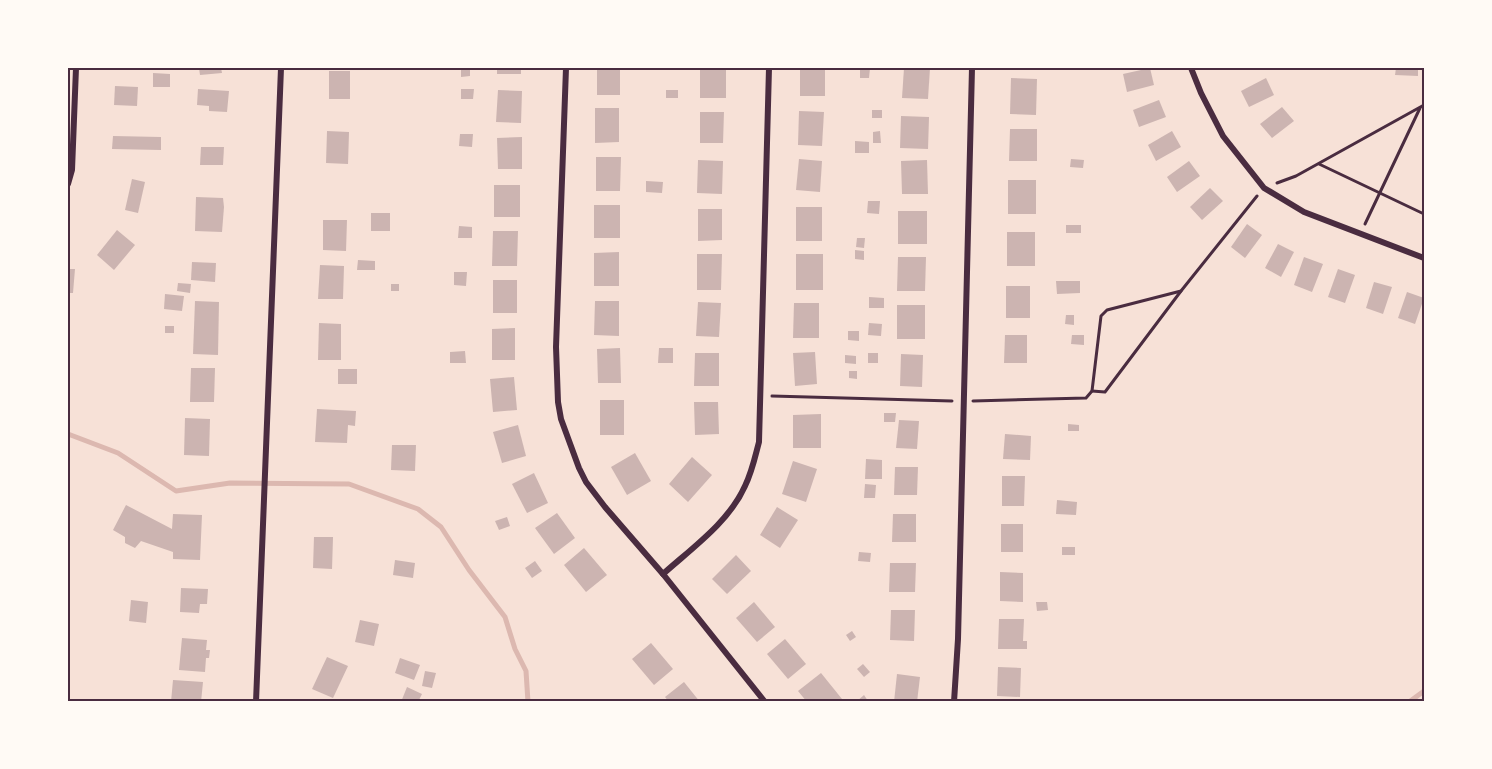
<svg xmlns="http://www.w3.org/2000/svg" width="1492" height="769" viewBox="0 0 1492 769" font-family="Rubik,sans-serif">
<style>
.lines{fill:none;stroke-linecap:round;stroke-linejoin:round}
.stream{stroke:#dcb8b0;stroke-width:5}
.building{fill:#ccb4b1}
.path{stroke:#4a2c40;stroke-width:3}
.minor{stroke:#4a2c40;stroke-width:6}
.neatline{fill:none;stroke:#4a2c40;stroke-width:2}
</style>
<rect width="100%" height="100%" fill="#f7e1d7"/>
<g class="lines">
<!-- stream -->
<g class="stream">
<path d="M68,434L118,453L176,491L230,483L349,484L418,509L441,527L469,570L505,617L515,649L526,671L528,702"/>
<path d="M1409,702L1424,691"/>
</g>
</g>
<!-- building -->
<g class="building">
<path d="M199,68H221L222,73L200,75Z"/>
<path d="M461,68H470V76L461,77Z"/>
<rect x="497" y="68" width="24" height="6"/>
<rect x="597" y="68" width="23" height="27"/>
<rect x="700" y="68" width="26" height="30"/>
<rect x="800" y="68" width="25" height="28"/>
<path d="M860,68H870L869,78H860Z"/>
<path d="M904,68H930L928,99L902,98Z"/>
<path d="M1150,68L1154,85L1127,92L1123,74Z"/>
<path d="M1396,68H1418V76L1395,75Z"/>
<rect x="329" y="71" width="21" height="28"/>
<path d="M153,73L170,74V87H153Z"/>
<path d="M1011,78L1037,79L1036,115L1010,114Z"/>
<path d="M1266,78L1274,95L1249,107L1241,91Z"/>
<path d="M115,86L138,87L137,106L114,105Z"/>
<path d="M198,89L229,91L227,112L209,111V106L197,105Z"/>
<path d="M461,89H474L473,99H461Z"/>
<path d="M498,90L522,91L521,123L496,122Z"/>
<rect x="666" y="90" width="12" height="8"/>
<path d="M1159,100L1166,117L1139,127L1133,110Z"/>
<path d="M1282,107L1294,121L1272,138L1260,124Z"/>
<path d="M595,108H619V142L595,143Z"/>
<rect x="872" y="110" width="10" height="8"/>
<path d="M799,111L824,112L822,146L798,145Z"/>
<path d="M700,112H724L723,143H700Z"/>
<path d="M901,116L929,117L928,149L900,148Z"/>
<path d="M1010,129H1037V161H1009Z"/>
<path d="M327,131L349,132L348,164L326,163Z"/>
<path d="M880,131L881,143H873V132Z"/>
<path d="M1172,131L1181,147L1156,161L1148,145Z"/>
<path d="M460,134H473L472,147L459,146Z"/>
<path d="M113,136L161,137V150L112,149Z"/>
<path d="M522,137V169H498L497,138Z"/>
<path d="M855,141L869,142V153H855Z"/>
<path d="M201,147H224L223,165H200Z"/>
<path d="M596,157H621L620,191H596Z"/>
<path d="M799,159L822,161L820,192L796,190Z"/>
<path d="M1071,159L1084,160L1083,168L1070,167Z"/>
<path d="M698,160L723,161L722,194L697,193Z"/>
<path d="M927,160L928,194H902L901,161Z"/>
<path d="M1189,161L1200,176L1177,192L1167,177Z"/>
<path d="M132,179L145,182L138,213L125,210Z"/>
<rect x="1008" y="180" width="28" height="34"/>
<path d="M646,181L663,182L662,193L646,192Z"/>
<rect x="494" y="185" width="26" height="32"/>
<path d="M1210,188L1223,201L1202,220L1190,207Z"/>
<path d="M196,197L223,198L224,207L222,232L195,231Z"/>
<path d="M868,201H880L879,214L867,213Z"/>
<rect x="594" y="205" width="26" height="33"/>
<rect x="796" y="207" width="26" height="34"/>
<path d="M698,209H722V240L698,241Z"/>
<rect x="898" y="211" width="29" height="33"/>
<rect x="371" y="213" width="19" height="18"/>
<path d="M323,220H347L346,251L323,250Z"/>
<path d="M1247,224L1262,235L1245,258L1231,247Z"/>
<rect x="1066" y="225" width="15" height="8"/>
<path d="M459,226L472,227V238H458Z"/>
<path d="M117,230L135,245L114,270L97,255Z"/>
<path d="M493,231H518L517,266H492Z"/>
<rect x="1007" y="232" width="28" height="34"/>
<path d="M857,238H865L864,248L856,247Z"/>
<path d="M1278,244L1294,252L1281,277L1265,268Z"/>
<path d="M855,250L864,251V260L855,259Z"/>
<path d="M619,252V286H594V253Z"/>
<path d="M697,254H722L721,290H697Z"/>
<rect x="796" y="254" width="27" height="36"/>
<path d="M898,257H926L925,291H897Z"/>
<path d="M1304,257L1323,264L1312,292L1294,285Z"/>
<path d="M358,260L375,261V270H357Z"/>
<path d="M192,262L216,263L215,282L191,280Z"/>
<path d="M320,265L344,266L343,299H318Z"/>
<path d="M68,269H75L73,293H68Z"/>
<path d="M1338,269L1355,275L1345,303L1328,297Z"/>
<path d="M454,272H467L466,286L454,285Z"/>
<rect x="493" y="280" width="24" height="33"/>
<path d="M1056,281H1080V293L1057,294Z"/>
<path d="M1374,282L1392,287L1383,314L1366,308Z"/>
<path d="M178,283L191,284L190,293L177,291Z"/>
<rect x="391" y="284" width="8" height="7"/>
<rect x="1006" y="286" width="24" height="32"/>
<path d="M1407,292L1424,298L1415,324L1398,318Z"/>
<path d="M165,294L184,296L182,311L164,309Z"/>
<path d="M869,297L884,298V308H869Z"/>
<path d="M195,301L219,302L218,355L193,354Z"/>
<path d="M595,301H619V336L594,335Z"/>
<path d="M698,302L721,303L719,337L696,336Z"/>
<path d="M794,303H819V338H793Z"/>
<rect x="897" y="305" width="28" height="34"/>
<path d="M1066,315H1074V325L1065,324Z"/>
<path d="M319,323L341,324V360H318Z"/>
<path d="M869,323L882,324L881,336L868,335Z"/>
<rect x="165" y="326" width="9" height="7"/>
<path d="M515,328V360H492V329Z"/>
<path d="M848,331H859V341L848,340Z"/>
<path d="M1005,335H1027V363H1004Z"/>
<path d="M1072,335H1084V345L1071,344Z"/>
<path d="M620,348L621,383H598L597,349Z"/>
<path d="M659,348H673V363H658Z"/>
<path d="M465,351L466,363H450V352Z"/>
<path d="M815,352L817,384L795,386L793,353Z"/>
<path d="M695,353H719V386H694Z"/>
<rect x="868" y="353" width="10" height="10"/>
<path d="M901,354L923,355L922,387L900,386Z"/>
<path d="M845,355L856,356V364L845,363Z"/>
<path d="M191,368H215L214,402H190Z"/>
<rect x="338" y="369" width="19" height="15"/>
<path d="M849,371H857V379L849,378Z"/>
<path d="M514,377L517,410L493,412L490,379Z"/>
<rect x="600" y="400" width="24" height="35"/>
<path d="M694,402H718L719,434L695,435Z"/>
<path d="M317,409L356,411L355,426L348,425L347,443L315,442Z"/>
<path d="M884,413H896L895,422H884Z"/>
<path d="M821,414V448H793V415Z"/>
<path d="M185,418L210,419L209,456L184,455Z"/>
<path d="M899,420L919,421L917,449L896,448Z"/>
<path d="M1068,424L1079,425V431H1068Z"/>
<path d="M518,425L526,456L502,463L493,432Z"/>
<path d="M1005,434L1031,436L1030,460L1003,459Z"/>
<path d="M392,445H416L415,471L391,470Z"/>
<path d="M635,453L651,481L627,495L611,467Z"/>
<path d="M692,457L712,475L688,502L669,484Z"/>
<path d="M866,459L882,460V479H865Z"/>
<path d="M793,461L817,469L806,502L782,494Z"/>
<path d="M895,467H918L917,495H894Z"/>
<path d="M534,473L548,503L527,513L512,484Z"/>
<path d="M1002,476H1025L1024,506H1002Z"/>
<path d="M865,484L876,485L875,498H864Z"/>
<path d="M1057,500L1077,502L1076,515L1056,514Z"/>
<path d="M126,505L172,529L173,514L202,515L200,560L173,559V552L141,541L135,548L125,543V537L113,530Z"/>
<path d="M777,507L798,520L780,548L760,535Z"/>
<path d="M557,513L575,538L554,554L535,528Z"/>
<path d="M893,514H916V542H892Z"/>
<path d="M507,517L510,526L499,530L495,521Z"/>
<rect x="1001" y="524" width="22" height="28"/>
<path d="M314,537H333L332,569L313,568Z"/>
<rect x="1062" y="547" width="13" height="8"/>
<path d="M584,548L607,575L586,592L564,565Z"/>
<path d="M859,552L871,553L870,562L858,561Z"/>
<path d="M736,555L751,571L727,594L712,579Z"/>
<path d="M395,560L415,563L413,578L393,575Z"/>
<path d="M535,561L542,571L532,578L525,568Z"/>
<path d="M890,563H916L915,592H889Z"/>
<path d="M1000,572L1023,573V602L1000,601Z"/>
<path d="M181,588L208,589L207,604H200L199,613L180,612Z"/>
<path d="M131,600L148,602L146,623L129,621Z"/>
<path d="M754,602L775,627L757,642L736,618Z"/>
<path d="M1036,602H1047L1048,610L1037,611Z"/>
<path d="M891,610H915L914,641L890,640Z"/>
<path d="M999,619H1024L1023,641H1027V649H998Z"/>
<path d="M360,620L379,624L374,646L355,642Z"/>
<path d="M852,631L856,637L850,641L846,635Z"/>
<path d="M182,638L207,640L206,650H210L209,658H206L205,672L179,670Z"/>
<path d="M785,639L806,664L788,679L767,654Z"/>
<path d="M651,643L673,669L654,685L632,659Z"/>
<path d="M327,657L348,666L333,698L312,689Z"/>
<path d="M400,658L420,665L414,680L395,673Z"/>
<path d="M863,664L870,672L864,677L857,669Z"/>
<path d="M998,667L1021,668L1020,697L997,696Z"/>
<path d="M425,671L436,673L432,688L422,686Z"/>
<path d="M821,673L842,699L839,702H807L798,691Z"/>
<path d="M897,674L920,677L917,702H894Z"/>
<path d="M173,680L203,682L201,702H171Z"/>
<path d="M684,682L700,702H669L665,697Z"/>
<path d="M407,687L422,694L418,702H401Z"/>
<path d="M864,695L868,701L856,702Z"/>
</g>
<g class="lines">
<!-- path -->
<g class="path">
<path d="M1319,164L1424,214"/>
<path d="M1277,183L1296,176L1424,105"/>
<path d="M1365,224L1420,108"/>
<path d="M1092,391L1105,392L1181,291"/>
<path d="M772,396L952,401"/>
<path d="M973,401L1086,398L1092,391L1101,316L1107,310L1181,291L1257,196"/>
</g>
<!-- minor -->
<g class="minor">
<path d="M566,68L556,347L558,402L561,419L579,468L586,482L605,507L663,574L765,702"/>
<path d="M1191,68L1201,93L1223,136L1264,188L1304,212L1424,258"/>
<path d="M68,184L72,170L76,68"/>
<path d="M663,574C692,548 729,522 745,486C752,472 755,457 759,442L769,68"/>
<path d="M256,702L281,68"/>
<path d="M954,702L958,639L972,68"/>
</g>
</g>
<!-- border -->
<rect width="1492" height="769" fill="none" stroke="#fffaf5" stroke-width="138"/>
<rect x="69" y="69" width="1354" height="631" class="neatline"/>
</svg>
